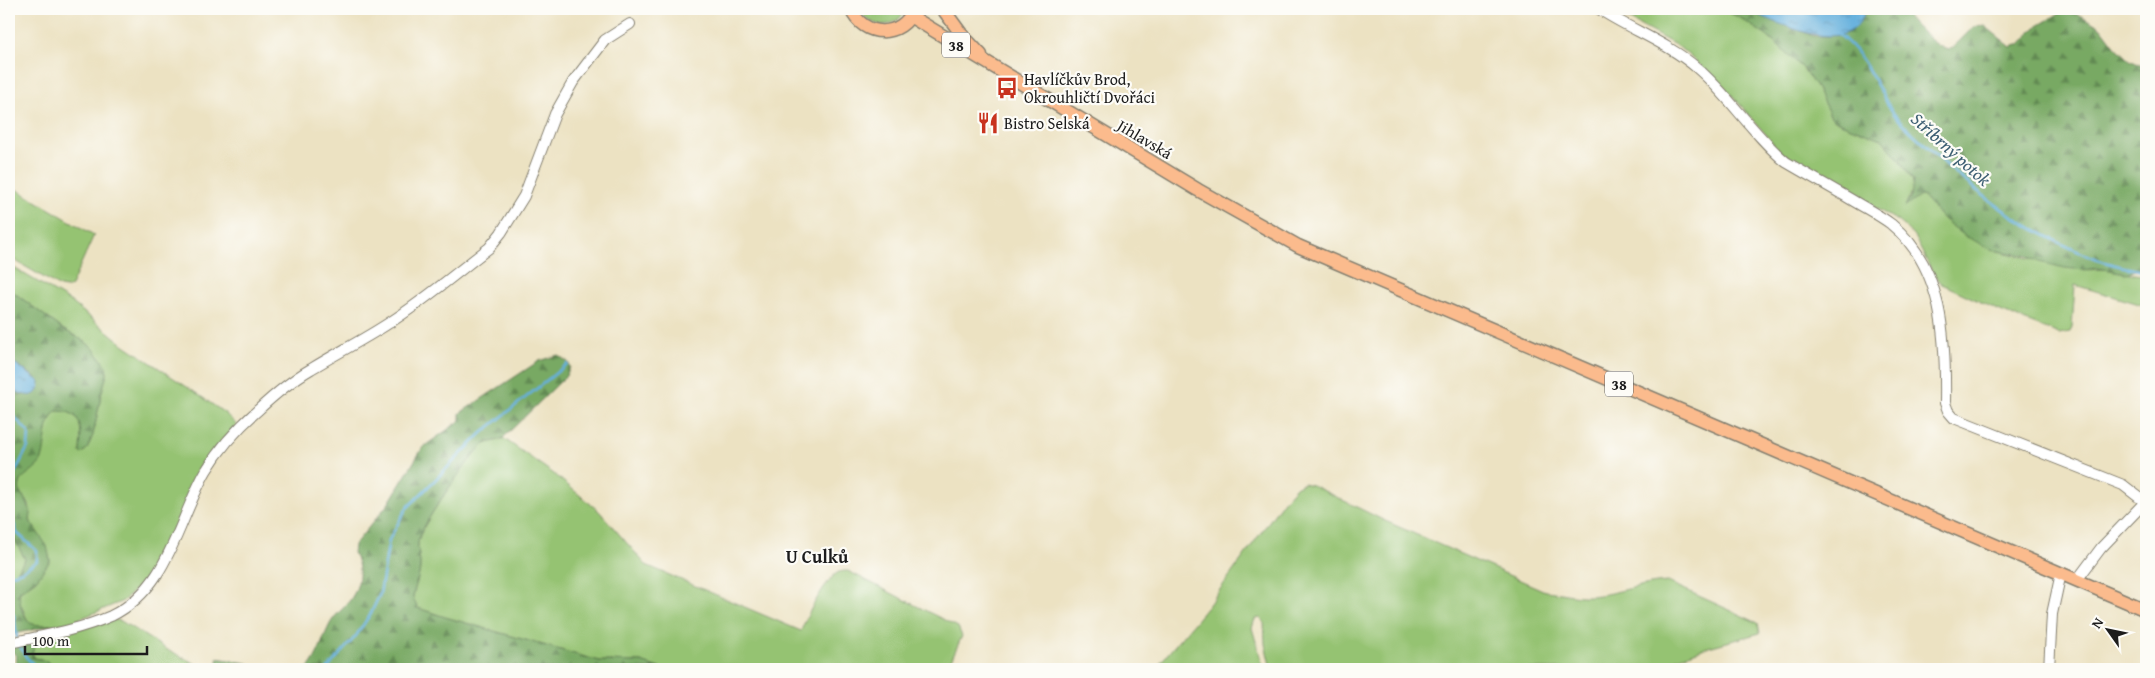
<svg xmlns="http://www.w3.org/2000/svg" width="2155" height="678" viewBox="0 0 2155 678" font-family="'Gentium Book Plus',serif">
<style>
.grass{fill:#95c372;stroke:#587047}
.forest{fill:url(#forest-firs);stroke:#4a6240}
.water{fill:url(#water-ripples);stroke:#40667c}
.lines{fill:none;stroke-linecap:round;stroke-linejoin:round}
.stream{stroke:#65b0dd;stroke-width:2.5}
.minor-casing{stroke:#847f6f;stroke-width:12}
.major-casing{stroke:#847f6f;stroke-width:15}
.minor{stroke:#fff;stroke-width:10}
.major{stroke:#fbbb8d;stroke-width:12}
.labels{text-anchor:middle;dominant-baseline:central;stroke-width:4.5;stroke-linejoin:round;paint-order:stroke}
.shield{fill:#fdfcf7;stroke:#605f5e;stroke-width:1}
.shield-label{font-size:15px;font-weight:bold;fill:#1c1c1c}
.poi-label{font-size:16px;fill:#1c1c1c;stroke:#fdfcf7;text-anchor:start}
.street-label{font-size:16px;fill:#1c1c1c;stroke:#fdfcf7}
.water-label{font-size:18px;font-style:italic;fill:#3d5f73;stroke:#fdfcf7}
.neighbourhood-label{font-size:18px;font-weight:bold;fill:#1c1c1c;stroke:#fdfcf7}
</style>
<defs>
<pattern id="forest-firs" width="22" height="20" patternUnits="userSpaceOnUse" patternTransform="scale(1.25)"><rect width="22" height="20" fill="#78a964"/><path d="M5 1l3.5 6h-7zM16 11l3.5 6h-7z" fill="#628952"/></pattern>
<pattern id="water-ripples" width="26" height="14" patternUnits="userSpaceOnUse" patternTransform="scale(1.25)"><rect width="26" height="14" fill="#65b0dd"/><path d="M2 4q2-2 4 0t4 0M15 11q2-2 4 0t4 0" fill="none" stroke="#528eb2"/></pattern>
</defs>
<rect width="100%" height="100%" fill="#fdfcf7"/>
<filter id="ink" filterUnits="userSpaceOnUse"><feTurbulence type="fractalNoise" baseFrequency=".02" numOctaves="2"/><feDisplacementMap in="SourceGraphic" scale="10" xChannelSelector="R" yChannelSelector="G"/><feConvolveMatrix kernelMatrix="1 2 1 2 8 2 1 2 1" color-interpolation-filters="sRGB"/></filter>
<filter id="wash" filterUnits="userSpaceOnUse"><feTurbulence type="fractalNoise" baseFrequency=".0096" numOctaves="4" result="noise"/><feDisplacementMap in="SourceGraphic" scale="20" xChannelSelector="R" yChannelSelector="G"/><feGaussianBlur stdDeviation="1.12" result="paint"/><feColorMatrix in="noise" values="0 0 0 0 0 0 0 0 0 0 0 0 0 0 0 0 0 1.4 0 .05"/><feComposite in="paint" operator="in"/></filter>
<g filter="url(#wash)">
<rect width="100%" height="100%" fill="#ece2c2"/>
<!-- grass -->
<g class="grass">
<path d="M859,9H906C896,31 869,29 859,9Z"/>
<path d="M1610,9H1720L1739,17L1767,36L1803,68L1817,89L1831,117L1838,122L1882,139L1901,161L1913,181V189L1906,205L1920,196L1924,197L1943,219L1993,250L2083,270L2108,269L2146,276V306L2075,285L2072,328L2070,332L2059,334L1998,310L1942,284C1934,279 1921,248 1914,237C1909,230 1902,225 1896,220L1781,152L1724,86L1679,47Z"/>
<path d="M9,185L94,235L71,286L66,288L60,287L9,257Z"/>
<path d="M9,265L70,301L123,344L196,393L226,414L237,425L199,480L152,574L123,601L72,622L54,625H33L29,622L26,617L18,598L20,591L36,580L50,561C48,543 35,538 31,523C29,516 32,508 27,501C23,495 18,493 20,484C22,472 38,470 42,459C46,443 44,423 56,411C85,410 81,431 80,452H84L87,449L93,435L102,391L107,374L106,366L93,348L84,341L64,330L9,289Z"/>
<path d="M503,438L554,474L599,511L646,565L801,631C806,617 824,582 837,573C840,571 845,571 848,571L958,627L962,636L947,669H791V666L790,669H662L641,662L599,661L445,617L418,608L413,598C414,587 420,577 420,565C420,555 416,547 419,538C424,521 468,459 482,446C488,441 497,442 503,438Z"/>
<path d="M1303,483L1312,485L1383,520L1545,591C1560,592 1574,597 1591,596C1617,594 1642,583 1668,582L1758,623L1760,633L1705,648L1649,669H1271L1265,644L1264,622L1261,618L1255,619L1252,628L1264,669H1155L1208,606L1286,498L1296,487Z"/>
<path d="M9,529L25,559L16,573L9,577Z"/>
<path d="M113,619L121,621L166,649L206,669H54L41,659L35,658L32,653L37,641Z"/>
</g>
<!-- forest -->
<g class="forest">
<path d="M1720,9H1744L1814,36H1828L1865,12L1866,9H1902C1909,21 1934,46 1948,50C1960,45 1972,21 1985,26L2011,47L2020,44L2036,27L2063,11L2079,15L2101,27L2116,47L2130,60L2146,68V267L2126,273L2097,268L2083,270L2065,268L2039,262L2028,256L1993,250L1965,236L1943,219L1924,197L1920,196L1905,207L1911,197L1913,181L1901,161L1882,139L1838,122L1831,117L1817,89L1803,68L1767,36L1739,17Z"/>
<path d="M9,289L64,330L84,341L93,348L106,366L107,374L102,391L93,435L87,449L81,454L80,452C81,431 85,410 56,411C44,423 47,443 42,459C37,473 15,474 20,493L26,500L31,513L30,521L47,546L50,561L36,580L20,591C17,599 24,622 33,624C39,626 47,625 54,625L9,635V577L16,573L25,559L9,529V386L16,393L36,378L9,359Z"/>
<path d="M558,355L568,362L570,367L566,376L503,438C497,442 488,441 482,446C468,459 424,521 419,538C416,547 420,555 420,565C420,577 414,587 413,598L418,608L445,617L599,661L641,662L662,669H307C319,656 322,639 330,624C335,614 344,609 350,600C360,586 363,567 353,553L354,545L388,504L423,447L457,423L460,420V413L539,361Z"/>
<path d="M37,641L32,653L34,658L47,661L54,669H17L15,665L17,657L9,647Z"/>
<path d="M217,658L247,663L260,669H219Z"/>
</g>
<!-- water -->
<g class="water">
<path d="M1744,9H1866C1851,63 1776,21 1744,9Z"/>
<path d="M9,359L40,382C39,403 19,395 9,386Z"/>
</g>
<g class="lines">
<!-- stream -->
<g class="stream">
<path d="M1838,34C1866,55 1875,86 1894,114C1904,127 1920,139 1932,151C1980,198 2035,236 2099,260C2114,266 2131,268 2146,272"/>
<path d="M9,411L29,433L28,447L9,484"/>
<path d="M9,510L17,533L37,551V561L22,571L9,575"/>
<path d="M9,607L14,616L17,638"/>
<path d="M9,634L16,632"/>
<path d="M18,643L26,657L38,669"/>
<path d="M327,669L356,636L371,613L380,594L389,540L406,509L482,433L567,364"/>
</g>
</g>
</g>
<g filter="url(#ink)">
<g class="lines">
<!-- minor casing -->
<g class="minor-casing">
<g id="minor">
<path d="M1599,9C1631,30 1668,43 1697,68C1730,96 1752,134 1786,162C1808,175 1830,187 1852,200C1865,208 1879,215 1891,224C1944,267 1946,340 1945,403L1948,411L1954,418L2123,485L2145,502"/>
<path d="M2077,580L2101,548L2146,501"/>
<path d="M9,643C43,636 79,630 111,616C169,588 177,522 206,471C219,449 238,428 257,411C273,396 292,380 311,369C337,353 363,340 389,323C424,301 456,273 489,248L501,233L524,196L555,114L573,82L605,40L630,24"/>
<path d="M2049,669L2052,614L2061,573"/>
</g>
</g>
<!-- major casing -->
<g class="major-casing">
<g id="major">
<path d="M851,9C863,38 902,39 914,9"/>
<path d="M943,9L962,35L981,55"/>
<path d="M910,16L1198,190L1298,246L2146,610"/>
</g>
</g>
<!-- minor -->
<use href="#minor" class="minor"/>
<!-- major -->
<use href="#major" class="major"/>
</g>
</g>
<!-- icons -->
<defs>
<g id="bus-bare" transform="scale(1.725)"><path d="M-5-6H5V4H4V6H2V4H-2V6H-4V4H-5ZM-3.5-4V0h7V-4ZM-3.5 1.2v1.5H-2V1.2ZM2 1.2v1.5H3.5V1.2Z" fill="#c8321e" stroke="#fdfcf7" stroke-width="2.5" paint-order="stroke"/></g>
<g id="restaurant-bare" transform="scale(1.725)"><path d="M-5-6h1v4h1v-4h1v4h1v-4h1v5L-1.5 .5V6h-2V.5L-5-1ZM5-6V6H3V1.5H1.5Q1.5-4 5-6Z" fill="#c8321e" stroke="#fdfcf7" stroke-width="2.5" paint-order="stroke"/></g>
</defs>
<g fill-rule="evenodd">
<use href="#bus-bare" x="1007" y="88"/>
<use href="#restaurant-bare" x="988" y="123"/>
</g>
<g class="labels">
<!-- shield labels -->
<g class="shield">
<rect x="942" y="32.5" width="28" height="25" rx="4"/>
<rect x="1605" y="371.5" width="28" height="25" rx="4"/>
</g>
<g class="shield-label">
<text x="956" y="45">38</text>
<text x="1619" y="384">38</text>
</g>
<!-- poi labels -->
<g class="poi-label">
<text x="1024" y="79">Havlíčkův Brod,<tspan x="1024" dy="18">Okrouhličtí Dvořáci</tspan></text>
<text x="1004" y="123">Bistro Selská</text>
</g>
<!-- street labels -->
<g class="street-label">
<text transform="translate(1145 139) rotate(31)">Jihlavská</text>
</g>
<!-- water labels -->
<g class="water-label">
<text transform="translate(1951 149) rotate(42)">Stříbrný potok</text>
</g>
<!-- neighbourhood labels -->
<g class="neighbourhood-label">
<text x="817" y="556">U Culků</text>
</g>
</g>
<!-- margin -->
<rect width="2155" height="678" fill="none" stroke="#fdfcf7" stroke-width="30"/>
<!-- north arrow -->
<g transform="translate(2108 630) rotate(303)" stroke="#fdfcf7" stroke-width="4" paint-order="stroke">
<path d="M0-4L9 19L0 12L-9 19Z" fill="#1c1c1c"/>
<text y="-8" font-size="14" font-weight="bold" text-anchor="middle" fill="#1c1c1c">N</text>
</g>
<!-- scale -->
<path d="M25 646v8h122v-8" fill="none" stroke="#1c1c1c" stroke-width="2.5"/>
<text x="32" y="646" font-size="15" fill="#1c1c1c" stroke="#fdfcf7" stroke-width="4" paint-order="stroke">100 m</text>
</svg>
